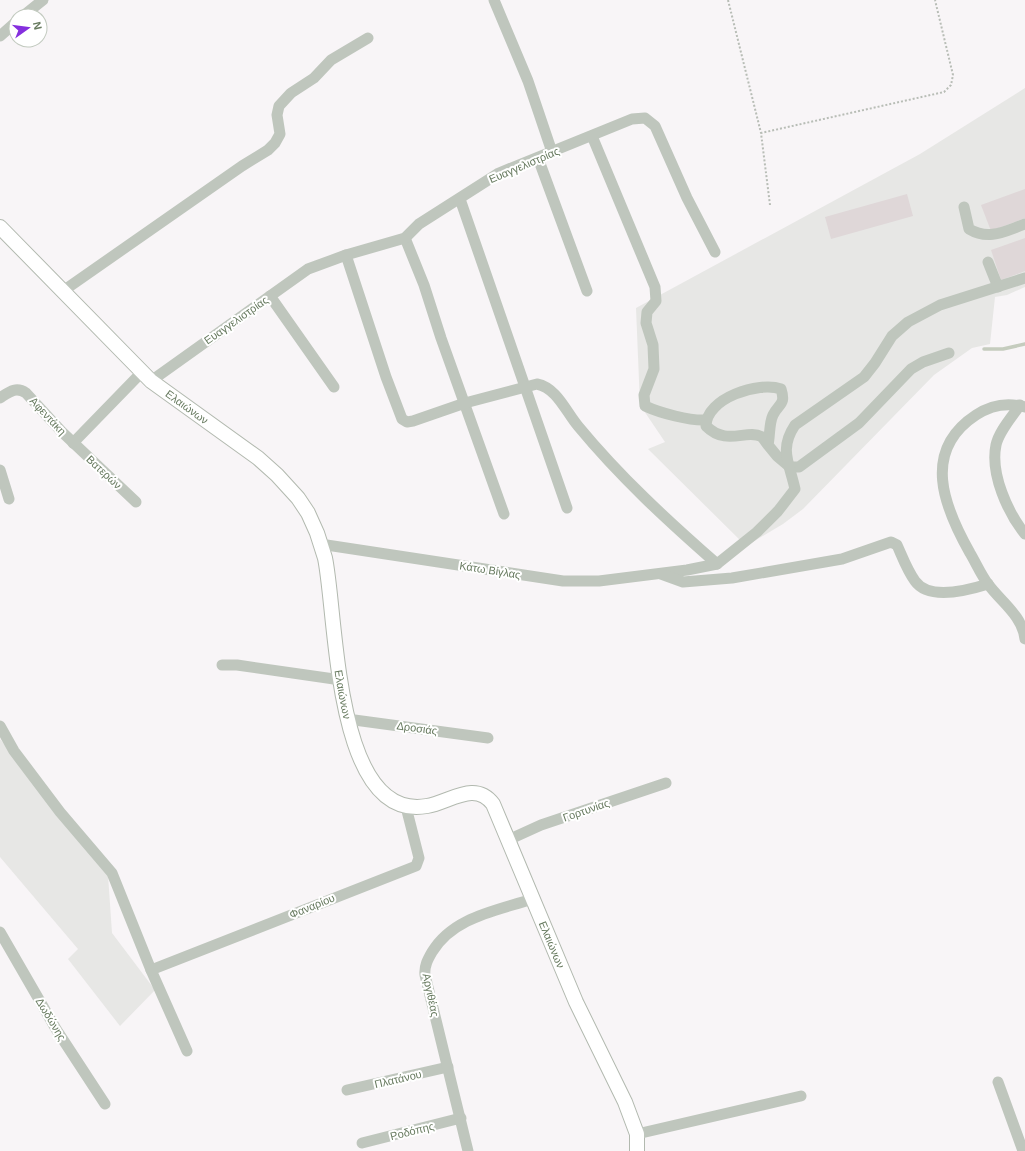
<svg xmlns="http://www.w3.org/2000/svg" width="1025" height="1151" viewBox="0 0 1025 1151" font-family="Arial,sans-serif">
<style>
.built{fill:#e7e7e5}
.green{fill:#dfd7d8}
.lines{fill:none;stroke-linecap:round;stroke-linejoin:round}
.stream{stroke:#c5ccbe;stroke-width:3.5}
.major-casing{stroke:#b2b9af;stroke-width:16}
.path{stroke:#b8bdb6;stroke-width:2;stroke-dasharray:2 2;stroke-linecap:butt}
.minor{stroke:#bfc6bd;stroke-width:11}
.major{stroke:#fff;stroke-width:14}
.labels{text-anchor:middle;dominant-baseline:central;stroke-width:4;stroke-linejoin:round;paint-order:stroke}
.street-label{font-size:11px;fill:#677a5f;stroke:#fff}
</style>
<rect width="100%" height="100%" fill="#f8f5f7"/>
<!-- built -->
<g class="built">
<path d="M1025,88V287L1007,295L995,297L990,344L972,348L934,375L803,509L783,524L746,546L648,449L665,442L640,405L636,308L920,154Z"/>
<path d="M0,739L108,875L112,933L155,990L120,1026L68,959L78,949L0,857Z"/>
</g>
<!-- green -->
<g class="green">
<path d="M1025,189V218L991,231L981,205Z"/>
<path d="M907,194L913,216L831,239L825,217Z"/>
<path d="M1025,238V271L1001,280L991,250Z"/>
</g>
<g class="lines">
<!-- stream -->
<path class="stream" d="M984,349H1003L1025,344"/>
<!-- major casing -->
<g class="major-casing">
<g id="major">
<path id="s1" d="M0,227L151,381L258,458L277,475L298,498L308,513L317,533L325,558C337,615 334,823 427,806C450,802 475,780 493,804L576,1002L625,1102L637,1134V1151"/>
</g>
</g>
<!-- path -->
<g class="path">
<path d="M728,0L761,133"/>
<path d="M770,205L761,133L944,92L951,85L953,75L935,0"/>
</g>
<!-- minor -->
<g class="minor">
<path d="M494,0L528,81L552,152"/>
<path d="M23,16L43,0"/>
<path d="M0,36L16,22"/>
<path d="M592,136L655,287L656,301L647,312L646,323L653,345L654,369L644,395L645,406C660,413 690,421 706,420"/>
<path d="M538,158L587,291"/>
<path d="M460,199L567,508"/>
<path d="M964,207L969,229C989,241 1005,231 1025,224"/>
<path d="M405,238L424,285L441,338L504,514"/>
<path d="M346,255L386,377L402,419L407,422L413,421L465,403L537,384C557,388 566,412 578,426C620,477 668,521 717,564"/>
<path d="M988,262L998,287"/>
<path d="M63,291L242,166L268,150L275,143L280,134L277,115L279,106L291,93L314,78L331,60L368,38"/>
<path d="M270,296L334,387"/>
<path d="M151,381L308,269L346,255L405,238L419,224L499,173L632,119L645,118L655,126L687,198L715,252"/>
<path d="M0,398C9,392 16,386 26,393L62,432L136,502"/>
<path d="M1020,405C1012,417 999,431 996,445C990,474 1008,513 1025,534"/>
<path d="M1025,407C1007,402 991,405 976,415C921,451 944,507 970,553C976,563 981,575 988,584C1001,602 1022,615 1025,639"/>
<path d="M73,443L142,372"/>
<path d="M768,445C766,443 764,439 762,437C747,428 727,447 706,426C706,398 759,381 781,389C786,405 779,403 773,415C769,423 770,436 768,445L777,456L790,467H799L859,423L911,369L923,362L949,353"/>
<path d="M0,470L9,499"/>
<path d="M320,544L563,581H599L687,570L717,564L757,532L778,511L795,489C789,462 779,449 795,425L864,377L875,363L892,336L908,322L940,305L1025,278"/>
<path d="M661,574L683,582L732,578L842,559L891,542L897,545C902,556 907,570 915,581C929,601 969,590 988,584"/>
<path d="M222,665H237L341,680"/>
<path d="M347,719L488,738"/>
<path d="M0,726L14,751L60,812L112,873L151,970L187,1051"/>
<path d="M508,840L541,825L666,783"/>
<path d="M0,932L56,1029L105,1104"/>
<path d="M151,970L416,866L419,858L406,807"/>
<path d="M998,1082L1023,1151"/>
<path d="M347,1090L448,1067"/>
<path d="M637,1134L801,1096"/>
<path d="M362,1143L461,1118"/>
<path d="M468,1151L425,975C424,966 428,959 432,952C453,917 496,911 532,899"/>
</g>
<!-- major -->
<use href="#major" class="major"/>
</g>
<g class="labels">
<!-- street labels -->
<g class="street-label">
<text transform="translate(524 165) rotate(-23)">Ευαγγελιστρίας</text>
<text transform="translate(236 320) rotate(-35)">Ευαγγελιστρίας</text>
<text stroke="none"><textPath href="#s1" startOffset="260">Ελαιώνων</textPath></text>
<text transform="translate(48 416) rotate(47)">Αφεντάκη</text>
<text transform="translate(104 472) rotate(43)">Βατερών</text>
<text transform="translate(490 570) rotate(9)">Κάτω Βίγλας</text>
<text stroke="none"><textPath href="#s1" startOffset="608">Ελαιώνων</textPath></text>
<text transform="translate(417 728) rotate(8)">Δροσιάς</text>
<text transform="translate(586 810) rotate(-19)">Γορτυνίας</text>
<text transform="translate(312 906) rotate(-22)">Φαναρίου</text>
<text stroke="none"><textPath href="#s1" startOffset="988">Ελαιώνων</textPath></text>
<text transform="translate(431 995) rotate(78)">Αργιθέας</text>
<text transform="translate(51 1019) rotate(59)">Δωδώνης</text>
<text transform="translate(398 1079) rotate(-13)">Πλατάνου</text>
<text transform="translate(412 1131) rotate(-14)">Ροδόπης</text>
</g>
</g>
<!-- north arrow -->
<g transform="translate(28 28) rotate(76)"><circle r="19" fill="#ffffff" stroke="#c2cabf"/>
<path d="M0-3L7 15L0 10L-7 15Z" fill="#852fde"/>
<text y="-6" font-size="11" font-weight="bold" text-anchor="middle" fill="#677a5f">N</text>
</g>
</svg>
